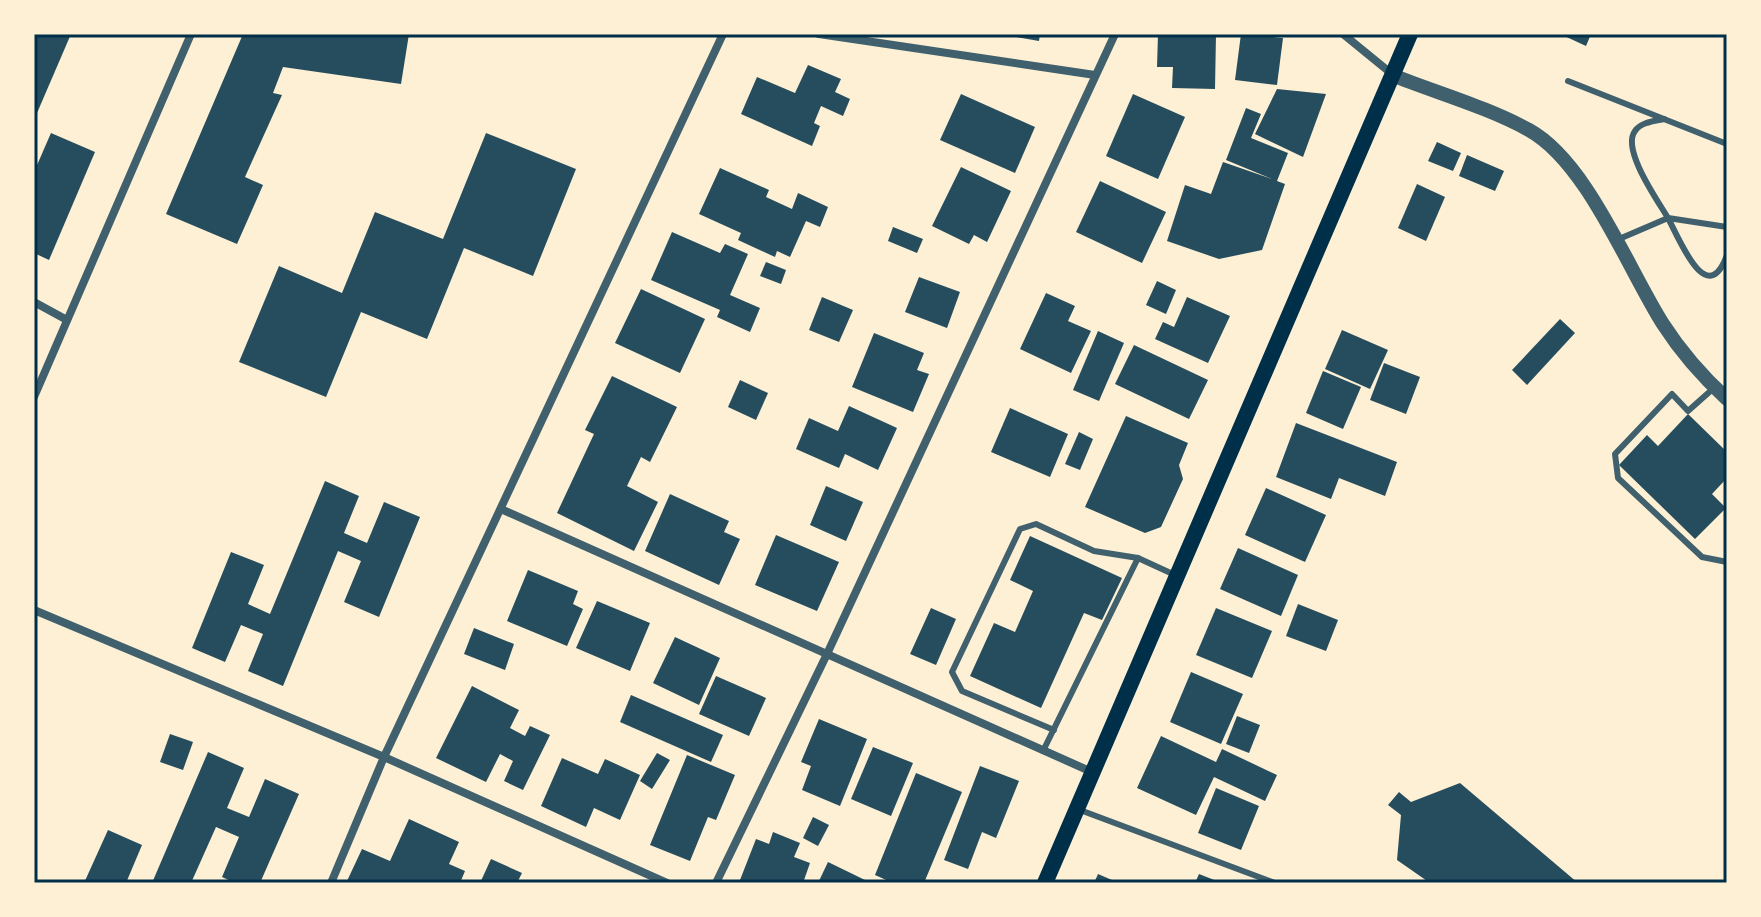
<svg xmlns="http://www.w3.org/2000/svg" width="1761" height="917" viewBox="0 0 1761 917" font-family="Poppins,sans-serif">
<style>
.building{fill:#264d5e}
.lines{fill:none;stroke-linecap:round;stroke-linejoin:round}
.service{stroke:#3f606c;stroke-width:6}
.minor{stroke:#3f606c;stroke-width:8}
.tertiary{stroke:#3f606c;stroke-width:14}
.secondary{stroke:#003049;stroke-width:16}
.neatline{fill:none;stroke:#003049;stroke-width:3}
</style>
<rect width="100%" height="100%" fill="#fdf0d5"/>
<!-- building -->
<g class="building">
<path d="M34,34H71L34,120Z"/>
<path d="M243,34H409L401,84L283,67L273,93L282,95L245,177L263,185L237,244L166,214Z"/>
<path d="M999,34H1040L1039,41Z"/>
<path d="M1158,34H1216L1215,89L1172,88L1173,67H1157Z"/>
<path d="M1241,34L1283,38L1277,85L1235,80Z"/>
<path d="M1560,34H1591L1586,46Z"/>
<path d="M808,65L841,79L835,92L850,99L843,116L821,106L814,123L820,126L812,146L741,114L757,77L795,93Z"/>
<path d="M1277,89L1326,94L1303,157L1255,134Z"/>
<path d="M961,94L1035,127L1015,173L940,140Z"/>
<path d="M1133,94L1185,117L1158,179L1106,156Z"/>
<path d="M1246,108L1261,114L1251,138L1288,153L1277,181L1285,184L1262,250L1219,259L1167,241L1185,185L1211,194L1223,162L1272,179L1226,160Z"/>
<path d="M51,133L95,152L49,260L34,253V172Z"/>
<path d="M486,133L576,169L533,276L464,248L427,339L361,312L326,397L239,362L279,266L342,293L375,212L443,239Z"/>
<path d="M1437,142L1461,153L1453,171L1428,161Z"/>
<path d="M1467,155L1504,171L1495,191L1459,176Z"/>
<path d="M961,167L1011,191L987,242L974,235L969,244L932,226Z"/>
<path d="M720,168L769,190L766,197L792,209L798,193L828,207L820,227L806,221L790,257L777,251L775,257L738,240L741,233L699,214Z"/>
<path d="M1100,181L1166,212L1142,263L1076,232Z"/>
<path d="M1417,184L1445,197L1426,241L1398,228Z"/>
<path d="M893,227L923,239L917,253L888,241Z"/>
<path d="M672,232L720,253L725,244L748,254L730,295L760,308L750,332L717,317L720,310L651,280Z"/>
<path d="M766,262L786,270L781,284L760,276Z"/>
<path d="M919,277L960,292L947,328L905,312Z"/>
<path d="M1157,281L1176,290L1166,314L1146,305Z"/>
<path d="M641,289L705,319L680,373L615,343Z"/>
<path d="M1046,293L1075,306L1068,321L1091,331L1071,373L1020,349Z"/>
<path d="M822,297L853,310L839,342L809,330Z"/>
<path d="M1187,297L1230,316L1208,363L1155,339L1163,322L1174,327Z"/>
<path d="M1560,319L1575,333L1527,385L1512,370Z"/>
<path d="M1342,330L1388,350L1370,389L1325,369Z"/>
<path d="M1098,331L1124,343L1099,401L1073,390Z"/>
<path d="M874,333L924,353L917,370L929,374L913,412L852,387Z"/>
<path d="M1134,345L1208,380L1189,419L1115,384Z"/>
<path d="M1384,363L1420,377L1406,414L1370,400Z"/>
<path d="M1323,371L1361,387L1343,429L1306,413Z"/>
<path d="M612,376L677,407L650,462L641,457L627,486L658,502L634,551L557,513L594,434L585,430Z"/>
<path d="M740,380L768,393L756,420L728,407Z"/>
<path d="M849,406L897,428L878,470L845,454L839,468L796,449L809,418L838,431Z"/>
<path d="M1010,408L1068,434L1050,477L991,452Z"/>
<path d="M1688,414L1727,452V478L1712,494L1726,508L1695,539L1619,465L1647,435L1658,446Z"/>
<path d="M1126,416L1188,443L1179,465L1183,479L1161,527L1145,533L1085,507Z"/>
<path d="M1296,423L1397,462L1385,496L1339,478L1331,499L1276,477Z"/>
<path d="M1079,432L1093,439L1080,470L1065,464Z"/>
<path d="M325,481L359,496L344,533L367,543L384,502L420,517L379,617L344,602L361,561L338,551L283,686L248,671L263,634L241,625L225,662L192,648L231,552L264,565L248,604L270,614Z"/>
<path d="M826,486L863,502L846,541L810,525Z"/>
<path d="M1266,488L1326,515L1305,562L1245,535Z"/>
<path d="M670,494L729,521L724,532L740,539L719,585L645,551Z"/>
<path d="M776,535L839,562L817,611L755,585Z"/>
<path d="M1030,536L1122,578L1102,620L1084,613L1041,708L970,676L994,623L1015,632L1033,591L1010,580Z"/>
<path d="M1238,548L1298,575L1281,616L1220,589Z"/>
<path d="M528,570L578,591L573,604L583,609L567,646L507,621Z"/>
<path d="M597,601L650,623L630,671L576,648Z"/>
<path d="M1298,604L1338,620L1326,651L1286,636Z"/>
<path d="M931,608L956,619L936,665L910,654Z"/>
<path d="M1216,608L1272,631L1252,678L1196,655Z"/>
<path d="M474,628L514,644L505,670L464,654Z"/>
<path d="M675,637L720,658L699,705L653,683Z"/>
<path d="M1191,672L1243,694L1221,744L1170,722Z"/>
<path d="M716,676L766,698L749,736L699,714Z"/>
<path d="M472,686L519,710L510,728L525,736L530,726L550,735L523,790L504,781L513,761L500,754L486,782L436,758Z"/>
<path d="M631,695L723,735L711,762L620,722Z"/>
<path d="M1237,716L1260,725L1249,753L1226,744Z"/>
<path d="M819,719L867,739L840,806L802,790L811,766L801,762Z"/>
<path d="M170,734L193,742L183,770L160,762Z"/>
<path d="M1161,736L1216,762L1222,749L1277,775L1265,801L1214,777L1196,815L1137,788Z"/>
<path d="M873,747L913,763L891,816L851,799Z"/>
<path d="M208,752L244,768L227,808L249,817L265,779L299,794L260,883H235L222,877L239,837L216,827L191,883H152Z"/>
<path d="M657,753L670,760L652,789L640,781Z"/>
<path d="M687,755L735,775L716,820L708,817L690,861L650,845Z"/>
<path d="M562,758L598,774L605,759L640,775L620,820L594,808L586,827L541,806Z"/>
<path d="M980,766L1019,781L996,838L982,832L968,869L944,860Z"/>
<path d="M916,773L962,792L924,883H893L875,875Z"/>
<path d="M1460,783L1578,883H1430L1397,860L1401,815L1388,805L1399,792L1411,802Z"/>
<path d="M1216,788L1259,806L1241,850L1198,833Z"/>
<path d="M813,817L829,825L818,846L803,838Z"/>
<path d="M409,819L459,842L449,864L465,871L460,883L347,881L362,849L390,861Z"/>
<path d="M108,830L142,845L126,883H84Z"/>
<path d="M773,832L800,843L794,857L810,863L803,883L740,880L756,839L769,844Z"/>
<path d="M491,859L522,873L517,883H480Z"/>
<path d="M828,862L865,880L864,883H818Z"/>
<path d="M1098,874L1119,883H1094Z"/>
<path d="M1199,874L1222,883H1195Z"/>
</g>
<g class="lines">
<!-- service -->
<g class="service">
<path d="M1568,81L1727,144"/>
<path d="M1664,119C1655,121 1641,122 1635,131C1621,149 1658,201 1668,218L1727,227"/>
<path d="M1619,239L1668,218C1679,238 1707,311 1727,255"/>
<path d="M1715,387L1688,411L1672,394L1615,454L1618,478L1702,557L1727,562"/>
<path d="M1054,730L962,691L952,672L1020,529L1036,524L1094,551L1138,558L1175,575"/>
<path d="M1043,751L1138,558"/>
<path d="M1080,810L1275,883"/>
</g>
<!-- minor -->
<g class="minor">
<path d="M819,34L1095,75"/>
<path d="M1343,34L1392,74"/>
<path d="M34,302L67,320"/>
<path d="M34,397L191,34"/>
<path d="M501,509L1092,772"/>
<path d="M34,610L384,757L667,883"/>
<path d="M331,883L384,757L723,34"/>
<path d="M716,883L827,654L1115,34"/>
</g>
<!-- tertiary -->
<path class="tertiary" d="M1392,75C1437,93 1487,107 1529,130C1587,162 1628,269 1663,324C1681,352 1703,377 1727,399"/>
<!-- secondary -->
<path class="secondary" d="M1045,883L1410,34"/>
</g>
<!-- border -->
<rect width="1761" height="917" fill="none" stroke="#fdf0d5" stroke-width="72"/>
<rect x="36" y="36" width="1689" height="845" class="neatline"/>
</svg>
